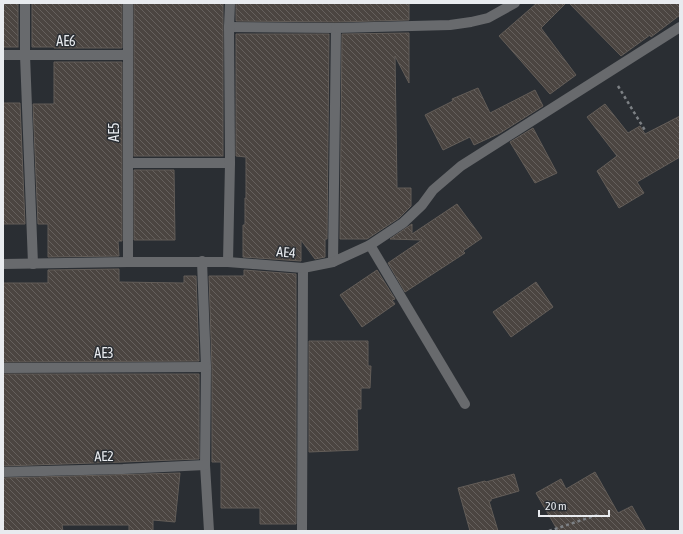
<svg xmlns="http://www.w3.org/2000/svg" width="683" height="534" viewBox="0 0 683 534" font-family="'Asap Condensed',sans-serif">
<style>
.building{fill:url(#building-back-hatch);stroke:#635d58}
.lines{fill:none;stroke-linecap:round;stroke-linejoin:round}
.path{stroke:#7d8185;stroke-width:2.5;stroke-dasharray:3 3;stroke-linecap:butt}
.street{stroke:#686a6d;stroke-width:10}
.labels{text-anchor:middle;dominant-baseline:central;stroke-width:3;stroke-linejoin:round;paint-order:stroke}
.street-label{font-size:14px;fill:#e8ebef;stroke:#2a2e33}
</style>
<defs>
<pattern id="building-back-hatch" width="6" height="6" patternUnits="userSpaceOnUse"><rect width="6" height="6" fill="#4b4541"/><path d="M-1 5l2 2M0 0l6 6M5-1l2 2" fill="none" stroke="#65605d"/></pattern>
</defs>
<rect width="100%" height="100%" fill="#2a2e33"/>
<!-- building -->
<g class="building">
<rect x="3" y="3" width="15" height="44"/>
<path d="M32,3H122V48H54V47H32Z"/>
<rect x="134" y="3" width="89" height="153"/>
<path d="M236,3H409V20L336,22L236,21Z"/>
<path d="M537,3H566L541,28L576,75L550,94L499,36Z"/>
<path d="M569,3H680V15L651,37L650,35L621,56Z"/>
<path d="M409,33V83L395,56L397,188H411V206L399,218L367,239H340L342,34Z"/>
<path d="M236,34H329L327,239H325V257L315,259L301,240V261L243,257V225H245V198H246V157L236,156Z"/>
<path d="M54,62H122V241H118L119,256L48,257V224H38L33,104H54Z"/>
<path d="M478,88L490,113L535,90L543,106L500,133L474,145L470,137L443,150L425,115L453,101L452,99Z"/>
<path d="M3,103H20L25,224H3Z"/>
<path d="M605,104L628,133L640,126L645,134L680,116V157L637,182L644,193L619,208L597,171L617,156L587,117Z"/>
<path d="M533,128L557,173L535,183L510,142Z"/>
<path d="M134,170H174L175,240H134Z"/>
<path d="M457,204L482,238L463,251L465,253L405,292L388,263L422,240L390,239L412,224V234Z"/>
<path d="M119,269V282L184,283V276H196L199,361L3,362V283H48V270Z"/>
<path d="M244,270L296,274V524H260V508H221V462H212V367L209,276H244Z"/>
<path d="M377,270L395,299L392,300L395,304L362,327L340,295Z"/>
<path d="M536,282L553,307L511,337L493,312Z"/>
<path d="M309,341H368V366H371L370,388H361V409H357L358,450L309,452Z"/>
<path d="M3,374H199V459L123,462L3,466Z"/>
<path d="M595,472L618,513L632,506L646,531H558L536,493L561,479L566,489Z"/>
<path d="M180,473L175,522L153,520V531H129V525H62L63,531H3V478Z"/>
<path d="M514,474L519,491L491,499V501H489L498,531H470L458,488L485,481L486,482Z"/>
</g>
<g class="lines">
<!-- path -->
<g class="path">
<path d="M618,86L646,132"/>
<path d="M549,531L600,514"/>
</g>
<!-- street -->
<g class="street">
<path d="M25,3V55L33,264"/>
<path d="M229,27L336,28L333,262"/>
<path d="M336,28L450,25L471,22L488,18L515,3"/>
<path d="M3,55H128"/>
<path d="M128,163H230"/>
<path d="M370,245L465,404"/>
<path d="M202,261L206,367L205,465L209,531"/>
<path d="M128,262V3"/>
<path d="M228,262L230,163L229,27L230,3"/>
<path d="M3,264L128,262H228L303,268L302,531"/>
<path d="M303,268L333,262L370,245L403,223L422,205L433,190L461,166L680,27"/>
<path d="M3,368L206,367"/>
<path d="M3,472L123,469L205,465"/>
</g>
</g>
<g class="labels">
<!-- street labels -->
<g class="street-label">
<text x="66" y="41">AE6</text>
<text transform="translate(114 132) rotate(-90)">AE5</text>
<text transform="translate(286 252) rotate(5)">AE4</text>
<text x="104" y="353">AE3</text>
<text transform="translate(104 456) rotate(-1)">AE2</text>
</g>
</g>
<!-- border -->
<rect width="683" height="534" fill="none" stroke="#e8ebef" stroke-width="8"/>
<!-- scale -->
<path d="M539 510v6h70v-6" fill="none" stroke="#e8ebef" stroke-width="2"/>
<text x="545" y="510" font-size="12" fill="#e8ebef" stroke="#2a2e33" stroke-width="3" paint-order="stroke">20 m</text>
</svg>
